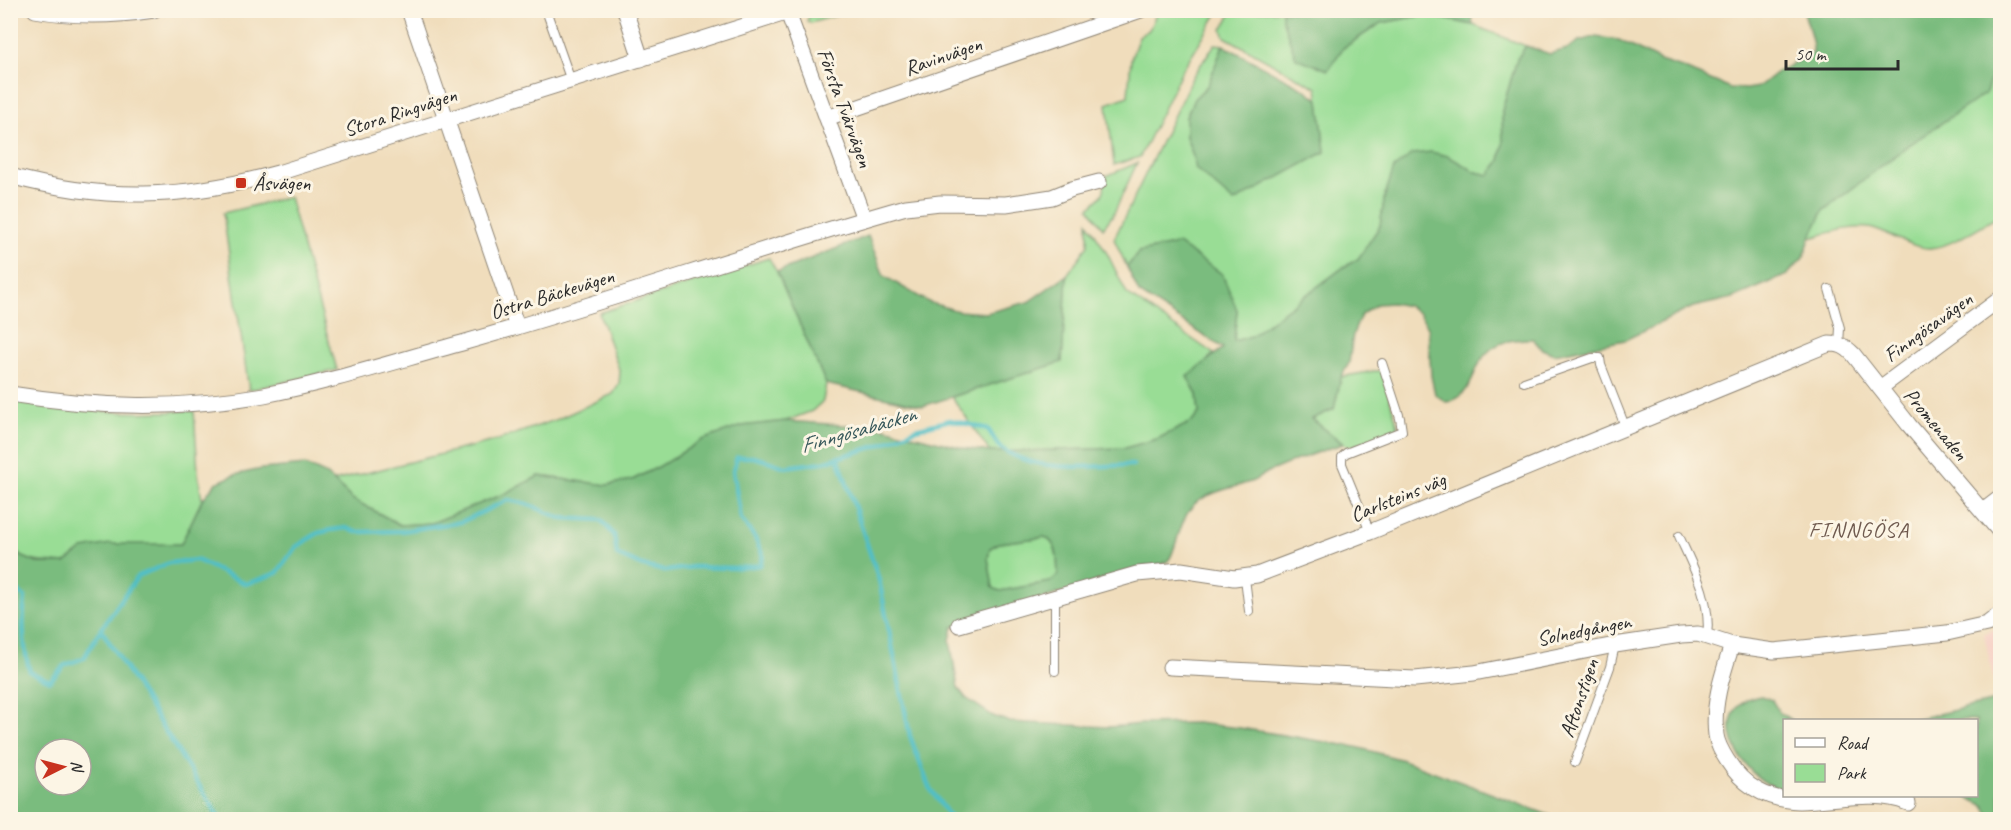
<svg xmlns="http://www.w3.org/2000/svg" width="2011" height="830" viewBox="0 0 2011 830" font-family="Caveat,sans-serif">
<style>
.built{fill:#f6d1c6}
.green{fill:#99dd95;stroke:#628460;stroke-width:1.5}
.forest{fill:#7abc7e;stroke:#527454;stroke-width:1.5;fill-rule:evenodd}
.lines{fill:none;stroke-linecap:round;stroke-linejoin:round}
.stream{stroke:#51bfc6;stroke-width:4.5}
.service-casing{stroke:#8e8474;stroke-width:10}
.minor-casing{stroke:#8e8474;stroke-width:17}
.service{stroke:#fff;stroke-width:8}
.minor{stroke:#fff;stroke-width:15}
.poi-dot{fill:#c8321e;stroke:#fcf5e5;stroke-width:2}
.labels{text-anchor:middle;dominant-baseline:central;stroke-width:6;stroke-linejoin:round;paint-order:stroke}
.street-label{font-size:21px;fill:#2b2b2b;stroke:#fcf5e5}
.poi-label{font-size:21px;fill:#2b2b2b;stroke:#fcf5e5;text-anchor:start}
.water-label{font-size:22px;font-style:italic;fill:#36575a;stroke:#fcf5e5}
.neighbourhood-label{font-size:22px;letter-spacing:1.5px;fill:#6f5a4f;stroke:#fcf5e5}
</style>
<rect width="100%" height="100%" fill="#fcf5e5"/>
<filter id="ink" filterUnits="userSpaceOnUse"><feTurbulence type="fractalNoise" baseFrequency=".0167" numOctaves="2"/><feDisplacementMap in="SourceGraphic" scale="12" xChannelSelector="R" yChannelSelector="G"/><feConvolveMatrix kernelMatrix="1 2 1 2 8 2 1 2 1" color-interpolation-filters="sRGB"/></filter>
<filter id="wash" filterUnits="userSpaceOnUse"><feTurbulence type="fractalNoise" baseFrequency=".008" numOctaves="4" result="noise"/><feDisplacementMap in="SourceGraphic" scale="24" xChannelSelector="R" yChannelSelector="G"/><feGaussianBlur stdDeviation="1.35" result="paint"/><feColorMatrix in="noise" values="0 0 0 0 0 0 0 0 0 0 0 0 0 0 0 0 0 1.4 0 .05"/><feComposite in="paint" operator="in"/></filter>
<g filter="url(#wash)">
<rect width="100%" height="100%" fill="#f0ddbc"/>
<!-- built -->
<path class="built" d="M2000,627V700H1998L1984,634Z"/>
<!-- green -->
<g class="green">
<path d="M1158,10L1219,11L1181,72L1140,157L1114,165L1107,104L1128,96L1131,59L1139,36L1149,30Z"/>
<path d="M830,11H851L811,23L807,21L809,16Z"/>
<path d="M1233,11H1282L1343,48L1381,23L1426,15L1473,25L1526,46L1517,59L1502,111L1503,145L1500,161L1489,175L1476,172L1385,195L1380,226L1358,259L1344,267L1251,337L1234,341L1237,310L1222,274L1178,244L1139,252L1127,267L1114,239L1193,76L1215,44L1223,45L1208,85L1194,99L1186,137L1192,153L1196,170L1325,152L1317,88L1225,37L1222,29Z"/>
<path d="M2000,47V216C1977,226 1957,245 1930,248C1913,249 1886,231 1869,228C1852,225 1826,234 1810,238L1824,210L1909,145L1964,108L1994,63Z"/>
<path d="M1137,163L1113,215L1103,228L1089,208C1101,197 1107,194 1104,177Z"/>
<path d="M289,197L337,370L249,390L223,213Z"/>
<path d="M1088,222L1108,255L1127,294L1214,354L1209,358L1197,394L1199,413L1192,422L1157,439L1125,448L990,452L952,397L1062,362L1067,275L1088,245Z"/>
<path d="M769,258L777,272L826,384L823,401L812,411L786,421L742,426L632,480L607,485L539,476L504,494L432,523L401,525L352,499L334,481L498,440L558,419L613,394L619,384L620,372L599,313Z"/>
<path d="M1374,371H1380L1382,374L1398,426C1390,439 1363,442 1348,447L1312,419L1334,409L1341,377Z"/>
<path d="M11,399C74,411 129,416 194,410L198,472L202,500L181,544L83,549L65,563C45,562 24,564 11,547Z"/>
<path d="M1045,537C1059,545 1057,560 1058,575L1050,582L1000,591L993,588L988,558L990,548L999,543Z"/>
</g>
<!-- forest -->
<g class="forest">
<path d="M1282,11H1471L1473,25L1426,15L1381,23L1343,48L1328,70L1296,58L1282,19Z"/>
<path d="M1804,11H2000V47L1986,93L1909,145L1824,210L1810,238L1804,257L1787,275L1733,298L1693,307L1625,340L1554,354L1542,349L1533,339C1460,336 1487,396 1446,402L1435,394L1431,376L1428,328L1419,313L1408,306L1392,303L1377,304L1361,315L1353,334L1349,363L1341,377L1334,409L1312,419L1343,444C1319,451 1296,460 1273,470C1266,472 1260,478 1253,481C1234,488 1214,490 1197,502C1178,516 1176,558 1166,562C1158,566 1147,566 1139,568L953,627L950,640L958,688L966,698L993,716L1010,722L1109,727L1141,724L1196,723L1240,728L1356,747L1400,759L1559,819H11L10,547L16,554L37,563H65L83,549L110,544H181L202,500L216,483L234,475L262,469L305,465L327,475L352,499L400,525L432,523L504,494L539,476L607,485L632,480L660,466L702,440L742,426L786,421L885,428L963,448L990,452L1125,448L1157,439L1192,422L1199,413L1197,394L1187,377L1223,348L1139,293L1127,267L1139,252L1178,244L1222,274L1237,310L1234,341L1251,336L1344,267L1358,259L1380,226L1385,195L1394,168L1413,154L1431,152L1448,156L1476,172L1489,175L1500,161L1503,145L1502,111L1517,59L1526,46L1550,54L1567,49L1579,41L1595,37L1619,40L1660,61L1682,68L1730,88L1746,89L1758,87L1776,73L1813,53C1815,41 1806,23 1804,11ZM1045,537C1059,545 1057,560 1058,575L1050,582L1000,591L993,588L988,558L990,548L999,543ZM45,749H81V785H45Z"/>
<path d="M1223,45L1306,90L1319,100L1325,152L1234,202L1196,169L1192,153L1186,136V117L1194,99L1208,85Z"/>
<path d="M868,236L884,276L928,302L958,311L986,313L1028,302L1067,275L1062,362L923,406L826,384L777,272Z"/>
<path d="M1761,696L1772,700L1779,712L1791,720H1784V790C1740,782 1702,706 1761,696Z"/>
<path d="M2000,700V819H1992L1984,805L1964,796H1976V720H1911Z"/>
</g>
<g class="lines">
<!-- stream -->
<g class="stream">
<path d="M838,457L879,580L910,736L929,787L952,820"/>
<path d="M10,585L25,597C22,622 23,648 30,672L50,681L65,665L84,658L101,629L138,576L169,563L197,560L246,584L277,573L296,547L318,533L331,530L346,528L356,532L402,531L461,522L508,500L528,504L560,518L601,520L614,535L617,555L643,566L666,571L693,567L739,568L760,565L763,556L755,538L741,519L733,471L737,457H753L768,461L785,467L823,462L880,445L916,429L950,420L988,429C992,435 996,444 1001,448C1037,474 1091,466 1133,465"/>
<path d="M101,629L221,820"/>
<path d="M1011,820H1019"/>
</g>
</g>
</g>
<g filter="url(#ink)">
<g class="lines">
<!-- service casing -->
<g class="service-casing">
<g id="service">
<path d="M546,10L571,81"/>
<path d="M1829,289L1840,328L1839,344"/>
<path d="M1524,382L1592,358H1600L1601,365L1625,426"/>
<path d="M1370,532L1342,464V457L1346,453L1402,431L1400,418L1382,363"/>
<path d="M1679,536C1693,567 1712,601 1707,636"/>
<path d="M1245,578L1249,611"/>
<path d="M1055,597V671"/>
<path d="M1575,762L1610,667L1615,645"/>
</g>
</g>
<!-- minor casing -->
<g class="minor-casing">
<g id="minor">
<path d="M35,10C74,17 115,16 154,10"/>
<path d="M409,10L517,327"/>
<path d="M625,10L641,59"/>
<path d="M787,10L864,219"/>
<path d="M827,118L1141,10"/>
<path d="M10,176C106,202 183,199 278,173L795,10"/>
<path d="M1880,388L2000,299"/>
<path d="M10,394C97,408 178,410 264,395C331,382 396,361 462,343C611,301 757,249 906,207L940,203L1006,204L1052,197L1072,189L1099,182"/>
<path d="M1983,511L2000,498"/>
<path d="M959,625L1137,574L1181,570L1234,578L1257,575L1370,532L1829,344C1840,344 1845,346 1853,354L1909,425L2000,532"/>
<path d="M1732,645C1723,673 1712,704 1716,735C1717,744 1722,752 1727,760C1744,787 1767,800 1799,801C1834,801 1875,789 1908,803"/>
<path d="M1170,667L1415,679L1474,673L1615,645L1681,635L1698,634L1732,645L1774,651L1947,633L1987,624L2000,614"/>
</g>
</g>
<!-- service -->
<use href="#service" class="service"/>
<!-- minor -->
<use href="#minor" class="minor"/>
</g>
</g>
<!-- markers -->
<rect class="poi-dot" x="235" y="177" width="12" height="12" rx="3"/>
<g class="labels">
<!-- street labels -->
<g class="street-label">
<text transform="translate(943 56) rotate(-19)">Ravinvägen</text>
<text transform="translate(845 108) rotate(70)">Första Tvärvägen</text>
<text transform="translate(400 112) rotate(-18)">Stora Ringvägen</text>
<text transform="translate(552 294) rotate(-17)">Östra Bäckevägen</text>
<text transform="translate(1928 327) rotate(-36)">Finngösavägen</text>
<text transform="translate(1936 424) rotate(50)">Promenaden</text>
<text transform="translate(1398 497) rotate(-22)">Carlsteins väg</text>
<text transform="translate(1584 630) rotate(-11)">Solnedgången</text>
<text transform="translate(1579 698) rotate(-71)">Aftonstigen</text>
</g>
<!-- poi labels -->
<g class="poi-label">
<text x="253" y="183">Åsvägen</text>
</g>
<!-- water labels -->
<g class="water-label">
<text transform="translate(858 430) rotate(-16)">Finngösabäcken</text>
</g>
<!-- neighbourhood labels -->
<g class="neighbourhood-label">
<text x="1859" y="530">FINNGÖSA</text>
</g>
</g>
<!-- margin -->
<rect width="2011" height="830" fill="none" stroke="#fcf5e5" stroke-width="36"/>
<!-- legend -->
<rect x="1783" y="719" width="195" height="78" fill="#fcf5e5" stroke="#a8a49b" stroke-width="1.5"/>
<rect x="1795" y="738" width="30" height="9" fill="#ffffff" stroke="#a8a49b" stroke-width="1.5"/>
<text x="1837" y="749" font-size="18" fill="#2b2b2b">Road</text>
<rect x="1795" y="764" width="30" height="18" fill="#99dd95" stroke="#a8a49b" stroke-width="1.5"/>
<text x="1837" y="779" font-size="18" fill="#2b2b2b">Park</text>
<!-- north arrow -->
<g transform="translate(63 767) rotate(84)"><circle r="28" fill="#fcf5e5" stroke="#a8a49b" stroke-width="1.5"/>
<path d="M0-4.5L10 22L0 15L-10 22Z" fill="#c8321e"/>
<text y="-9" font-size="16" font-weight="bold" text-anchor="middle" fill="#2b2b2b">N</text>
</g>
<!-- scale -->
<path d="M1786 60v9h112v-9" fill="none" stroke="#2b2b2b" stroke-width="3"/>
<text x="1795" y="60" font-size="18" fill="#2b2b2b" stroke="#fcf5e5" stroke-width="4.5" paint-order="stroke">50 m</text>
</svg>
